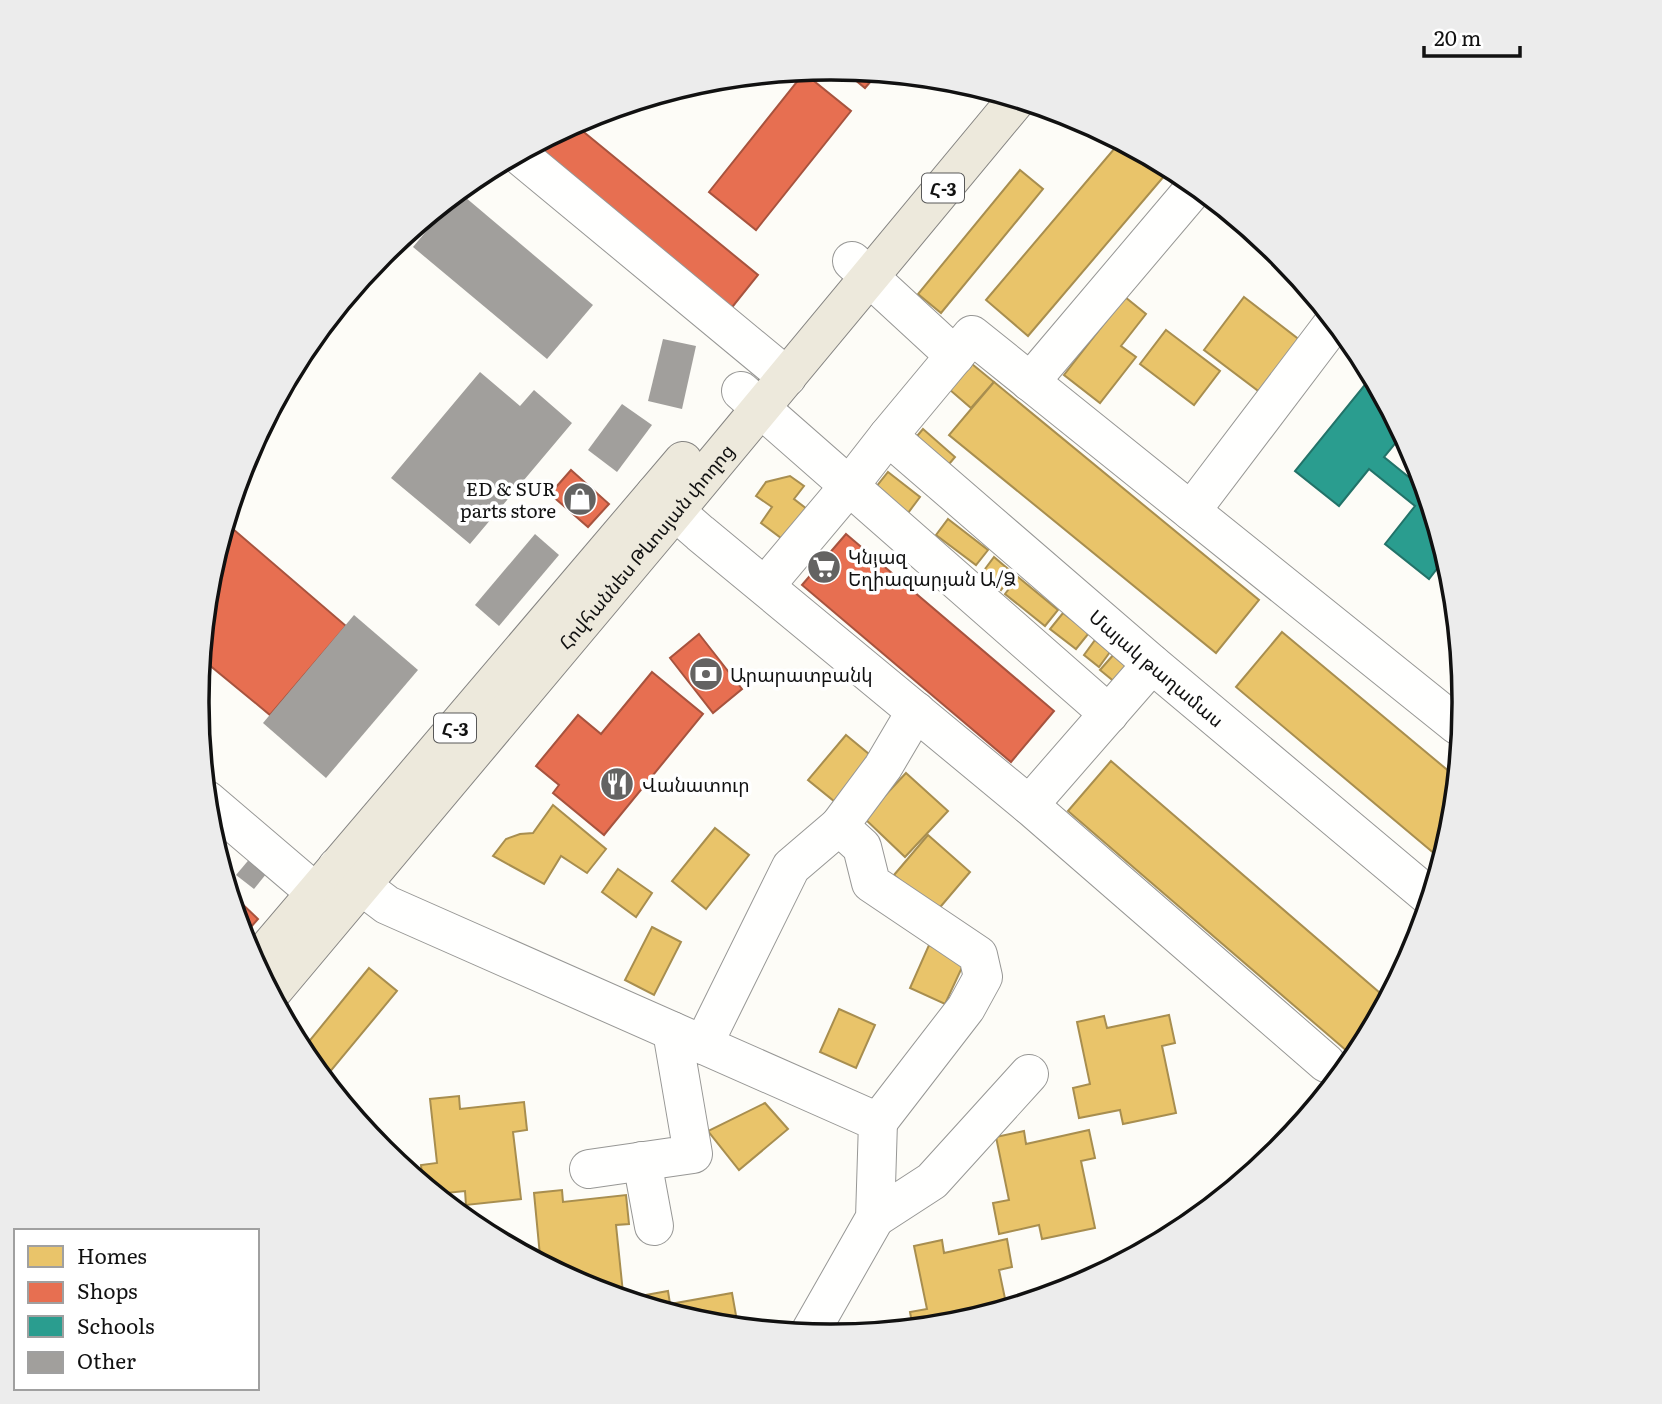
<svg xmlns="http://www.w3.org/2000/svg" width="1662" height="1404" viewBox="0 0 1662 1404" font-family="Literata,'Noto Sans Armenian',serif">
<style>
.homes{fill:#e9c46a;stroke:#a88e4f;stroke-width:2}
.shops{fill:#e76f51;stroke:#a7533e;stroke-width:2}
.schools{fill:#2a9d8f;stroke:#227369;stroke-width:2}
.building{fill:#a19f9c}
.lines{fill:none;stroke-linecap:round;stroke-linejoin:round}
.minor-casing{stroke:#979795;stroke-width:40}
.major-casing{stroke:#858482;stroke-width:40}
.minor{stroke:#fffffe;stroke-width:38}
.major{stroke:#ede9dc;stroke-width:38}
.labels{text-anchor:middle;dominant-baseline:central;stroke-width:7;stroke-linejoin:round;paint-order:stroke}
.shield{fill:#fff;stroke:#585858;stroke-width:2}
.shield-label{font-size:18px;font-weight:bold;fill:#111}
.poi-label{font-size:19px;fill:#111;stroke:#fff;text-anchor:start}
.street-label{font-size:19px;fill:#111;stroke:#fff}
.rim{fill:none;stroke:#111;stroke-width:3.5}
</style>
<rect width="100%" height="100%" fill="#fdfcf7"/>
<!-- homes -->
<g class="homes">
<path d="M1120,142L1171,168L1028,336L986,300Z"/>
<path d="M1020,170L1043,189L941,313L918,294Z"/>
<path d="M1125,297L1146,314L1121,346L1136,357L1100,403L1064,375Z"/>
<path d="M1244,297L1301,341L1261,393L1204,350Z"/>
<path d="M1166,330L1220,371L1194,405L1140,364Z"/>
<path d="M972,364L994,382L971,408L950,390Z"/>
<path d="M994,382L1259,600L1216,653L949,435Z"/>
<path d="M923,429L955,457L944,470L912,442Z"/>
<path d="M888,472L920,497L905,517L872,492Z"/>
<path d="M790,476L804,486L794,499L816,516L793,547L761,523L772,507L756,496L766,482Z"/>
<path d="M948,519L988,550L976,565L936,535Z"/>
<path d="M994,557L1014,574L1001,590L982,573Z"/>
<path d="M1018,577L1058,610L1045,626L1005,594Z"/>
<path d="M1063,613L1089,633L1076,649L1050,629Z"/>
<path d="M1282,632L1457,778L1452,826L1442,860L1236,687Z"/>
<path d="M1095,640L1110,652L1099,667L1084,655Z"/>
<path d="M1115,653L1131,666L1116,683L1100,670Z"/>
<path d="M846,735L881,764L845,810L808,780Z"/>
<path d="M1111,761L1387,999L1355,1058L1068,811Z"/>
<path d="M906,773L948,811L905,857L864,818Z"/>
<path d="M553,805L606,849L587,873L561,856L544,884L493,856L506,839L520,834L533,833Z"/>
<path d="M715,828L749,855L706,909L672,881Z"/>
<path d="M928,835L970,872L936,912L894,875Z"/>
<path d="M618,869L652,893L636,917L602,892Z"/>
<path d="M652,927L681,942L654,995L625,980Z"/>
<path d="M929,945L965,961L945,1004L910,988Z"/>
<path d="M369,968L397,991L324,1079L302,1050Z"/>
<path d="M839,1009L875,1025L856,1068L820,1052Z"/>
<path d="M1169,1015L1175,1043L1162,1046L1176,1113L1123,1124L1120,1110L1079,1118L1073,1088L1090,1084L1077,1022L1104,1016L1107,1028Z"/>
<path d="M459,1096L460,1109L524,1102L527,1130L513,1132L521,1199L466,1205L465,1191L436,1194L423,1183L421,1165L437,1163L430,1099Z"/>
<path d="M765,1103L788,1129L739,1170L708,1131Z"/>
<path d="M1089,1130L1095,1158L1081,1161L1095,1228L1042,1239L1039,1225L999,1234L993,1203L1009,1200L996,1137L1024,1131L1026,1144Z"/>
<path d="M562,1190L563,1202L626,1195L629,1224L616,1225L623,1293L611,1294L588,1287L532,1257L540,1256L534,1193Z"/>
<path d="M1007,1239L1012,1267L999,1270L1007,1308L954,1324L913,1328L910,1312L927,1309L914,1246L942,1240L944,1253Z"/>
<path d="M668,1291L670,1304L732,1293L737,1321L724,1324V1325L707,1323L641,1303L640,1296Z"/>
</g>
<!-- shops -->
<g class="shops">
<path d="M842,69L878,73L865,88Z"/>
<path d="M804,73L851,111L756,230L709,192Z"/>
<path d="M574,124L758,275L729,311L531,147Z"/>
<path d="M571,470L609,504L588,527L550,494Z"/>
<path d="M226,523L346,626L270,715L202,659L210,578Z"/>
<path d="M846,534L1054,711L1011,762L802,585Z"/>
<path d="M699,634L742,689L713,713L670,658Z"/>
<path d="M652,672L703,714L604,835L553,793L559,785L536,766L578,715L601,734Z"/>
<path d="M235,897L258,919L243,936L232,900Z"/>
</g>
<!-- schools -->
<path class="schools" d="M1372,376L1403,434L1384,457L1426,491L1446,557L1429,579L1385,544L1415,506L1369,469L1339,506L1295,471Z"/>
<!-- building -->
<g class="building">
<path d="M459,192L593,305L547,359L413,247Z"/>
<path d="M663,339L696,346L682,409L648,401Z"/>
<path d="M480,372L520,406L534,390L572,423L470,544L391,478Z"/>
<path d="M622,404L652,425L617,472L588,450Z"/>
<path d="M535,534L559,555L499,626L475,605Z"/>
<path d="M354,615L418,670L326,778L263,723Z"/>
<path d="M258,849L275,863L254,889L236,875Z"/>
</g>
<g class="lines">
<!-- minor casing -->
<g class="minor-casing">
<g id="minor">
<path d="M518,154L787,377"/>
<path d="M852,261L955,356"/>
<path d="M1030,382L1196,186"/>
<path d="M741,391L1109,714"/>
<path id="s1" d="M888,436L1152,664L1431,898"/>
<path d="M655,494L700,533L1029,805L1152,664"/>
<path d="M1191,511L1335,321"/>
<path d="M765,586L849,486L888,436L972,335L1457,725L1463,717"/>
<path d="M207,800L316,893"/>
<path d="M1029,805L1326,1063"/>
<path d="M839,826L883,767L916,711"/>
<path d="M337,867L387,905L878,1122L875,1218L809,1334"/>
<path d="M703,1045L791,867L839,826L862,847L871,883L978,955L983,977L966,1008L878,1122"/>
<path d="M642,1161L654,1226"/>
<path d="M589,1169L693,1154L672,1031"/>
<path d="M875,1218L932,1181L1029,1074"/>
</g>
</g>
<!-- major casing -->
<g class="major-casing">
<g id="major">
<path d="M256,963L683,461"/>
<path id="s2" d="M271,993L661,528L1017,99"/>
</g>
</g>
<!-- minor -->
<use href="#minor" class="minor"/>
<!-- major -->
<use href="#major" class="major"/>
</g>
<!-- icons -->
<defs>
<g id="shop-disc" transform="scale(1.75)"><circle r="9.5" fill="#646362" stroke="#fff"/><path d="M-5-2.5h2.3a2.7 3.5 0 0 1 5.4 0H5L5.5 6h-11ZM-1.5-2.5h3a1.5 2.3 0 0 0-3 0Z" fill="#fff"/></g>
<g id="supermarket-disc" transform="scale(1.75)"><circle r="9.5" fill="#646362" stroke="#fff"/><path d="M-6-5.5h2.5l.6 2H6L4.5 2H-2.5L-4.4-4H-6ZM-1.5 3.2a1.3 1.3 0 1 0 .1 0ZM3 3.2a1.3 1.3 0 1 0 .1 0Z" fill="#fff"/></g>
<g id="bank-disc" transform="scale(1.75)"><circle r="9.5" fill="#646362" stroke="#fff"/><path d="M-6-4H6V4H-6ZM0-2.3a2.3 2.3 0 1 0 0 4.6a2.3 2.3 0 1 0 0-4.6Z" fill="#fff"/></g>
<g id="restaurant-disc" transform="scale(1.75)"><circle r="9.5" fill="#646362" stroke="#fff"/><path d="M-5-6h1v4h1v-4h1v4h1v-4h1v5L-1.5 .5V6h-2V.5L-5-1ZM5-6V6H3V1.5H1.5Q1.5-4 5-6Z" fill="#fff"/></g>
</defs>
<g fill-rule="evenodd">
<use href="#shop-disc" x="580" y="499"/>
<use href="#supermarket-disc" x="824" y="567"/>
<use href="#bank-disc" x="706" y="674"/>
<use href="#restaurant-disc" x="617" y="784"/>
</g>
<g class="labels">
<!-- shield labels -->
<g class="shield">
<rect x="922" y="173.5" width="42" height="29" rx="5"/>
<rect x="434" y="713.5" width="42" height="29" rx="5"/>
</g>
<g class="shield-label">
<text x="943" y="188">Հ-3</text>
<text x="455" y="728">Հ-3</text>
</g>
<!-- poi labels -->
<g class="poi-label">
<text x="556" y="488" text-anchor="end">ED &amp; SUR<tspan x="556" dy="22">parts store</tspan></text>
<text x="848" y="556">Կնյազ<tspan x="848" dy="22">Եղիազարյան Ա/Ձ</tspan></text>
<text x="730" y="674">Արարատբանկ</text>
<text x="642" y="784">Վանատուր</text>
</g>
<!-- street labels -->
<g class="street-label">
<text stroke="none"><textPath href="#s2" startOffset="583">Հովհաննես Թևոսյան փողոց</textPath></text>
<text stroke="none"><textPath href="#s1" startOffset="355">Մայակ թաղամաս</textPath></text>
</g>
</g>
<!-- crop -->
<path d="M0 0H1662V1404H0ZM830 80H831A621 621 0 0 1 1452 701V703A621 621 0 0 1 831 1324H830A621 621 0 0 1 209 703V701A621 621 0 0 1 830 80Z" fill="#ececec" fill-rule="evenodd"/>
<path class="rim" d="M830 80H831A621 621 0 0 1 1452 701V703A621 621 0 0 1 831 1324H830A621 621 0 0 1 209 703V701A621 621 0 0 1 830 80Z"/>
<!-- legend -->
<rect x="14" y="1229" width="245" height="161" fill="#ffffff" stroke="#a0a0a0" stroke-width="2"/>
<rect x="28" y="1246" width="35" height="21" fill="#e9c46a" stroke="#a0a0a0" stroke-width="2"/>
<text x="77" y="1264" font-size="21" fill="#111111">Homes</text>
<rect x="28" y="1282" width="35" height="21" fill="#e76f51" stroke="#a0a0a0" stroke-width="2"/>
<text x="77" y="1299" font-size="21" fill="#111111">Shops</text>
<rect x="28" y="1316" width="35" height="21" fill="#2a9d8f" stroke="#a0a0a0" stroke-width="2"/>
<text x="77" y="1334" font-size="21" fill="#111111">Schools</text>
<rect x="28" y="1352" width="35" height="21" fill="#a19f9c" stroke="#a0a0a0" stroke-width="2"/>
<text x="77" y="1369" font-size="21" fill="#111111">Other</text>
<!-- scale -->
<path d="M1424 46v10h96v-10" fill="none" stroke="#111111" stroke-width="3.5"/>
<text x="1434" y="46" font-size="21" fill="#111111" stroke="#ffffff" stroke-width="5" paint-order="stroke">20 m</text>
</svg>
